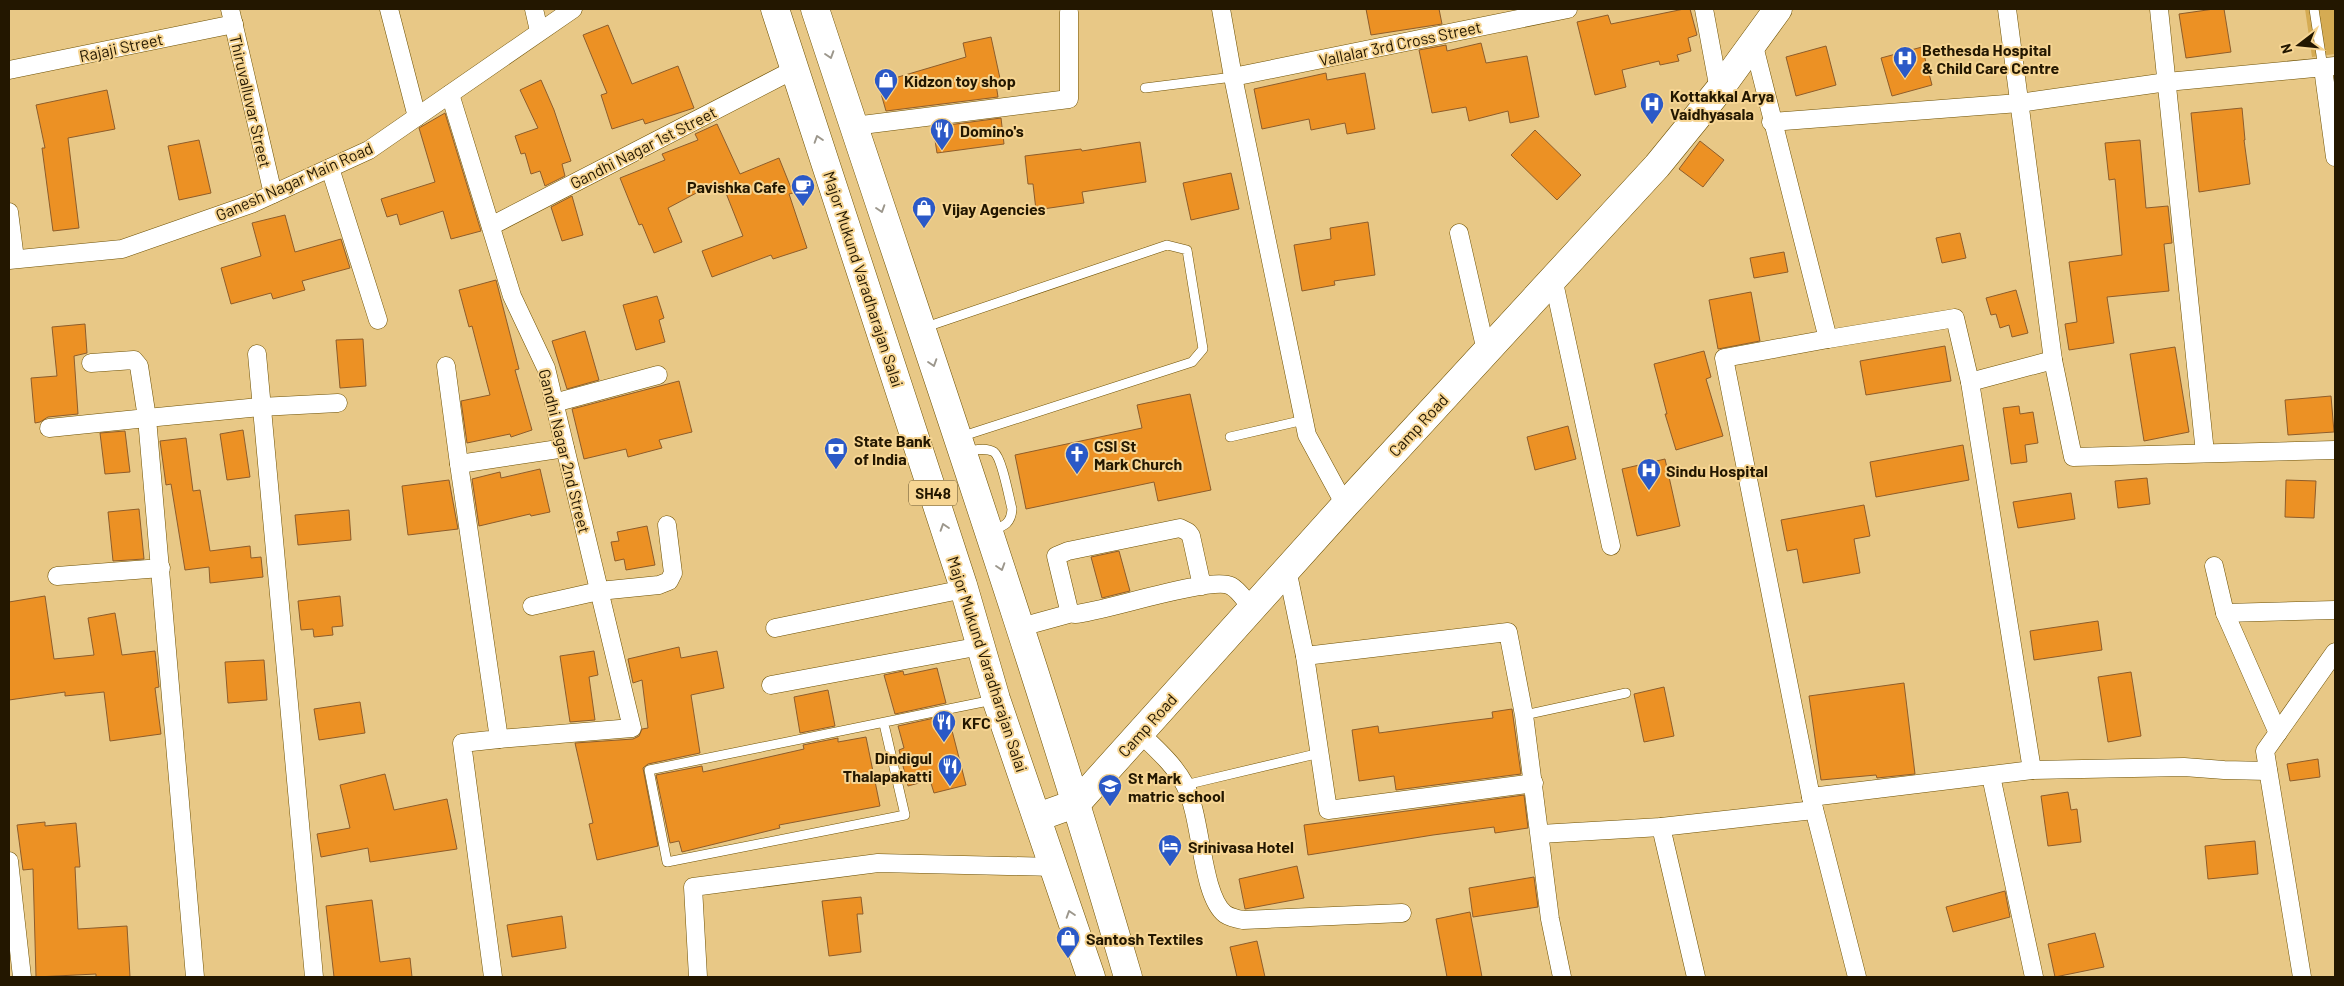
<svg xmlns="http://www.w3.org/2000/svg" width="2344" height="986" viewBox="0 0 2344 986" font-family="Barlow,sans-serif">
<style>
.green{fill:#d5ab53}
.building{fill:#ec9124;stroke:#8e5d2b}
.lines{fill:none;stroke-linecap:round;stroke-linejoin:round}
.lane-casing{stroke:#6e5103;stroke-width:10}
.street-casing{stroke:#6e5103;stroke-width:19}
.primary-casing{stroke:#6e5103;stroke-width:29}
.lane{stroke:#fff;stroke-width:9}
.street{stroke:#fff;stroke-width:18}
.primary{stroke:#fff;stroke-width:28}
.oneway{stroke:#9c978c}
.labels{text-anchor:middle;dominant-baseline:central;stroke-width:4;stroke-linejoin:round;paint-order:stroke}
.shield{fill:#f6d593;stroke:#62502c;stroke-width:1}
.shield-label{font-size:15px;font-weight:bold;fill:#231700}
.street-label{font-size:16px;fill:#231700;stroke:#f6d593}
.poi-label{font-size:16px;font-weight:bold;fill:#231700;stroke:#f6d593;text-anchor:start}
</style>
<rect width="100%" height="100%" fill="#e8c886"/>
<!-- green -->
<path class="green" d="M2305,9H2335V54L2312,57Z"/>
<!-- building -->
<g class="building">
<path d="M1366,9H1439L1442,24L1371,35Z"/>
<path d="M1684,9H1690L1697,35L1688,38L1691,51L1677,55L1679,61L1660,65L1659,61L1622,70L1626,87L1595,95L1577,22L1608,15L1611,24Z"/>
<path d="M2214,9H2224L2231,52L2186,58L2179,14Z"/>
<path d="M608,25L632,84L678,66L694,108L645,124L643,119L612,129L601,95L607,93L583,35Z"/>
<path d="M991,37L1001,83L996,84L998,97L886,111L878,83L966,57L963,43Z"/>
<path d="M1481,43L1486,63L1527,56L1539,117L1510,123L1508,111L1469,121L1466,107L1432,113L1419,50L1446,45L1447,51Z"/>
<path d="M1826,46L1836,85L1796,96L1786,57Z"/>
<path d="M1922,47L1932,85L1892,96L1881,58Z"/>
<path d="M1326,73L1327,80L1365,73L1375,129L1347,134L1345,123L1311,130L1309,119L1262,129L1254,89Z"/>
<path d="M541,80L554,110L571,161L562,164L565,176L545,186L540,171L531,174L525,153L521,154L515,136L538,128L520,90Z"/>
<path d="M107,90L115,129L68,138L79,228L53,231L42,148H45L36,105Z"/>
<path d="M2242,108L2245,140H2244L2250,184L2199,192L2191,113Z"/>
<path d="M445,113L481,231L451,239L443,211L400,225L397,214L387,217L381,199L435,182L419,128Z"/>
<path d="M1001,118L1004,144L937,153L933,127Z"/>
<path d="M717,124L740,174L779,158L793,193L789,194L807,248L773,259L771,255L712,277L702,251L743,236L722,183L718,184L717,182L668,208L682,242L654,253L642,224L639,225L620,178L665,160L662,154L698,140L695,134Z"/>
<path d="M1535,130L1581,175L1557,200L1511,155Z"/>
<path d="M199,140L211,193L179,200L168,146Z"/>
<path d="M2140,140L2146,208L2168,206L2172,243L2164,244L2169,291L2107,297L2114,343L2069,350L2065,324L2077,322L2069,262L2122,255L2115,179L2109,180L2105,143Z"/>
<path d="M1700,141L1724,160L1703,187L1679,169Z"/>
<path d="M1140,142L1146,182L1082,192L1084,203L1036,210L1033,184H1028L1025,156L1081,149L1082,151Z"/>
<path d="M1231,173L1239,209L1191,220L1183,183Z"/>
<path d="M572,196L583,235L562,241L551,207Z"/>
<path d="M285,215L295,252L341,239L350,268L302,281L305,290L273,299L271,293L231,304L221,268L261,256L252,223Z"/>
<path d="M1368,222L1375,275L1334,281L1335,285L1302,291L1294,245L1331,239L1330,228Z"/>
<path d="M1960,233L1966,258L1942,263L1936,238Z"/>
<path d="M1784,252L1788,272L1754,278L1750,258Z"/>
<path d="M496,280L519,369L515,370L532,430L511,437L510,434L467,443L461,401L490,395L472,326L469,327L459,290Z"/>
<path d="M2016,290L2028,333L2012,337L2009,325L2000,328L1996,314L1991,315L1986,298Z"/>
<path d="M1751,292L1760,341L1718,349L1709,300Z"/>
<path d="M657,296L664,318L659,320L665,342L636,350L623,305Z"/>
<path d="M85,324L87,353L74,356L78,414L48,417L40,422L35,423L31,378L57,376L52,327Z"/>
<path d="M585,331L599,380L567,389L552,341Z"/>
<path d="M363,339L366,386L340,388L336,340Z"/>
<path d="M1945,346L1951,381L1866,395L1860,361Z"/>
<path d="M2175,347L2189,432L2144,441L2130,354Z"/>
<path d="M1704,351L1711,377L1706,379L1723,436L1676,450L1665,414H1667L1654,364Z"/>
<path d="M679,381L692,432L659,440L662,448L628,457L626,449L584,459L572,409Z"/>
<path d="M1190,394L1211,490L1158,501L1154,482L1026,509L1015,455L1142,428L1137,405Z"/>
<path d="M2331,396L2334,432L2288,435L2285,400Z"/>
<path d="M2019,406L2020,414L2033,412L2038,443L2025,445L2027,462L2011,464L2003,408Z"/>
<path d="M1568,426L1576,459L1535,470L1527,437Z"/>
<path d="M243,430L250,477L227,480L220,434Z"/>
<path d="M125,431L130,472L105,474L100,433Z"/>
<path d="M186,438L193,491L200,490L210,551L250,546L251,558L261,557L263,577L210,583L209,567L185,570L171,484L166,485L160,441Z"/>
<path d="M1963,445L1969,480L1876,497L1870,462Z"/>
<path d="M1665,459L1680,526L1637,536L1622,469Z"/>
<path d="M540,469L550,512L531,516L530,514L479,526L472,479L500,472L501,478Z"/>
<path d="M2147,478L2150,504L2118,508L2115,481Z"/>
<path d="M449,480L458,529L408,535L402,486Z"/>
<path d="M2286,480L2316,481L2314,518L2285,517Z"/>
<path d="M2071,493L2075,519L2018,528L2013,502Z"/>
<path d="M1864,505L1870,536L1854,539L1860,573L1803,583L1797,549L1787,551L1781,520Z"/>
<path d="M139,509L144,559L113,561L108,512Z"/>
<path d="M349,510L351,540L298,545L295,515Z"/>
<path d="M647,526L655,565L626,570L624,559L615,561L611,542L619,541L617,532Z"/>
<path d="M1119,551L1130,591L1102,598L1091,557Z"/>
<path d="M45,596L54,659L94,655L88,618L115,613L122,655L155,651L159,687L155,688L161,734L110,741L104,692L65,696V692L9,700V602Z"/>
<path d="M340,596L343,626L332,627L333,635L314,637L313,629L301,630L298,601Z"/>
<path d="M2098,621L2102,650L2034,660L2030,631Z"/>
<path d="M679,647L681,658L717,651L724,688L691,695L700,753L648,764L643,768L658,846L597,860L589,824L593,823L575,743L633,739L639,736L642,729L648,728L642,680L633,683L628,659Z"/>
<path d="M594,651L598,675L589,677L595,720L570,722L560,656Z"/>
<path d="M264,660L267,700L228,703L225,662Z"/>
<path d="M937,668L946,703L895,714L884,675L903,671L904,675Z"/>
<path d="M2131,672L2141,736L2108,742L2098,677Z"/>
<path d="M1904,683L1915,774L1877,778L1876,775L1821,780L1809,696Z"/>
<path d="M1664,687L1674,736L1644,742L1634,694Z"/>
<path d="M828,690L835,726L800,733L794,697Z"/>
<path d="M360,702L365,733L319,740L314,709Z"/>
<path d="M1512,709L1521,774L1396,790L1394,776L1359,781L1352,730L1378,726L1379,733L1452,723L1493,718L1492,712Z"/>
<path d="M948,715L966,785L934,793L930,780L908,786L899,750L904,748L898,726Z"/>
<path d="M866,737L880,806L779,825L780,828L682,852L679,841L670,843L656,775L702,766L703,772L804,749L803,745L838,738V742Z"/>
<path d="M2318,759L2320,777L2290,781L2287,764Z"/>
<path d="M385,774L394,810L447,799L457,849L370,862L368,848L321,857L317,834L350,828L340,785Z"/>
<path d="M2068,792L2071,810L2077,809L2081,842L2048,846L2041,796Z"/>
<path d="M1524,795L1528,828L1495,833L1494,827L1433,835L1308,855L1304,825Z"/>
<path d="M45,822V826L76,823L80,867H75L78,929L127,926L130,977H96V974L36,977L33,869L23,870L17,825Z"/>
<path d="M2255,841L2258,874L2208,879L2205,846Z"/>
<path d="M1297,866L1304,898L1245,909L1239,879Z"/>
<path d="M1534,877L1538,907L1473,917L1469,888Z"/>
<path d="M2005,891L2010,917L1953,932L1946,907Z"/>
<path d="M861,897L863,914H857L861,952L829,956L822,901Z"/>
<path d="M372,900L380,962L410,958L412,977H334L326,906Z"/>
<path d="M1470,912L1482,977H1447L1436,919Z"/>
<path d="M562,916L566,948L512,957L507,925Z"/>
<path d="M2095,933L2104,967L2055,977L2048,944Z"/>
<path d="M1257,941L1265,977H1237L1230,947Z"/>
</g>
<g class="lines">
<!-- lane casing -->
<g class="lane-casing">
<g id="lane">
<path d="M2314,9L2323,68"/>
<path d="M1145,88L1233,77"/>
<path d="M923,328L1167,245L1187,250L1203,349L1192,362L960,437"/>
<path d="M1230,437L1304,420"/>
<path d="M966,451C975,450 986,447 994,452C1002,458 1009,498 1012,509C1011,524 1004,526 991,531"/>
<path d="M1524,715L1626,693"/>
<path d="M884,724L905,815L667,862L649,770L993,700"/>
<path d="M1185,785L1320,753"/>
</g>
</g>
<!-- street casing -->
<g class="street-casing">
<g id="street">
<path d="M230,9L273,194"/>
<path d="M389,9L417,117"/>
<path d="M534,9L539,31"/>
<path d="M1221,9L1233,77L1307,435L1345,505"/>
<path d="M1704,9L1719,90"/>
<path d="M2007,9L2053,360L2073,457L2335,450"/>
<path d="M2159,9L2205,453"/>
<path d="M1753,42L1828,339L1955,318L1970,382L2032,770"/>
<path d="M2323,68L2335,157"/>
<path d="M9,70L234,24"/>
<path d="M1233,77L1568,9"/>
<path d="M450,94L512,296L546,368L632,728L499,739"/>
<path d="M1771,122L2019,103L2167,82L2335,66"/>
<path d="M854,126L1069,99V12"/>
<path d="M330,168L378,320"/>
<path d="M9,212L15,259"/>
<path d="M491,226L795,69"/>
<path d="M1459,233L1486,351"/>
<path d="M9,260L122,249L251,204L369,150L573,9"/>
<path d="M1553,278L1611,546"/>
<path d="M1828,339L1724,358L1811,797L1857,977"/>
<path d="M257,354L314,977"/>
<path d="M446,366L459,464"/>
<path d="M1970,382L2053,360"/>
<path d="M554,403L658,375"/>
<path d="M49,428L147,418L139,366L134,360L91,363"/>
<path d="M2214,566L2225,613L2278,733"/>
<path d="M1287,569L1305,656L1328,810L1534,783"/>
<path d="M57,576L161,568"/>
<path d="M1202,586L1191,536L1188,532L1180,528L1068,551L1056,556L1069,610L1075,614C1103,612 1212,575 1231,586C1239,590 1246,602 1252,608"/>
<path d="M532,606L599,591L659,585L669,581L673,573L667,525"/>
<path d="M2225,613L2335,610"/>
<path d="M1021,627L1072,613"/>
<path d="M775,628L964,589"/>
<path d="M1305,656L1508,632L1524,715L1550,919L1562,977"/>
<path d="M771,685L981,646"/>
<path d="M1140,733C1156,749 1174,764 1185,785C1202,817 1201,895 1225,914C1231,918 1237,919 1243,920L1402,913"/>
<path d="M1991,776L2034,977"/>
<path d="M1811,797L2032,770L2184,767L2224,770L2268,771"/>
<path d="M1661,827L1696,977"/>
<path d="M1540,834L1661,827L1814,810"/>
<path d="M9,861L22,977"/>
<path d="M195,977L147,418L260,407L338,403"/>
<path d="M493,977L462,743L499,739L459,464L565,448"/>
<path d="M698,977L693,887L878,863L1055,867"/>
<path d="M2302,977L2265,751L2335,652"/>
</g>
</g>
<!-- primary casing -->
<g class="primary-casing">
<g id="primary">
<path d="M775,9L963,585L996,699L1091,977"/>
<path d="M815,9C921,331 1033,651 1128,977"/>
<path d="M1038,817L1077,803L1345,505L1657,166L1719,90L1778,9"/>
</g>
</g>
<!-- lane -->
<use href="#lane" class="lane"/>
<!-- street -->
<use href="#street" class="street"/>
<!-- primary -->
<use href="#primary" class="primary"/>
</g>
<!-- one-way arrows -->
<defs><path id="oneway-chevron" d="M-2-3.5L2.5 0L-2 3.5" fill="none" stroke-width="1.6" stroke-linecap="round" stroke-linejoin="round" transform="scale(1.25)"/></defs>
<g class="oneway">
<use href="#oneway-chevron" transform="translate(830 55) rotate(72)"/>
<use href="#oneway-chevron" transform="translate(818 139) rotate(-108)"/>
<use href="#oneway-chevron" transform="translate(881 209) rotate(72)"/>
<use href="#oneway-chevron" transform="translate(933 363) rotate(72)"/>
<use href="#oneway-chevron" transform="translate(944 527) rotate(-108)"/>
<use href="#oneway-chevron" transform="translate(1001 567) rotate(72)"/>
<use href="#oneway-chevron" transform="translate(1070 914) rotate(-108)"/>
</g>
<!-- icons -->
<defs>
<g id="hospital-pin" transform="scale(1.25)"><path d="M0 17L-7.5 6A9.5 9.5 0 1 1 7.5 6Z" fill="#2b59c7" stroke="#f6d593"/><path d="M-5-5h3v3.5h4V-5h3V5h-3V1.5h-4V5h-3Z" fill="#fff"/></g>
<g id="shop-pin" transform="scale(1.25)"><path d="M0 17L-7.5 6A9.5 9.5 0 1 1 7.5 6Z" fill="#2b59c7" stroke="#f6d593"/><path d="M-5-2.5h2.3a2.7 3.5 0 0 1 5.4 0H5L5.5 6h-11ZM-1.5-2.5h3a1.5 2.3 0 0 0-3 0Z" fill="#fff"/></g>
<g id="restaurant-pin" transform="scale(1.25)"><path d="M0 17L-7.5 6A9.5 9.5 0 1 1 7.5 6Z" fill="#2b59c7" stroke="#f6d593"/><path d="M-5-6h1v4h1v-4h1v4h1v-4h1v5L-1.5 .5V6h-2V.5L-5-1ZM5-6V6H3V1.5H1.5Q1.5-4 5-6Z" fill="#fff"/></g>
<g id="cafe-pin" transform="scale(1.25)"><path d="M0 17L-7.5 6A9.5 9.5 0 1 1 7.5 6Z" fill="#2b59c7" stroke="#f6d593"/><path d="M-5.5-4.5H6V0H3Q3 3.5 0 3.5H-2.5Q-5.5 3.5-5.5 0ZM3-3.2v2h1.7v-2ZM-6 4.5H4V6H-6Z" fill="#fff"/></g>
<g id="bank-pin" transform="scale(1.25)"><path d="M0 17L-7.5 6A9.5 9.5 0 1 1 7.5 6Z" fill="#2b59c7" stroke="#f6d593"/><path d="M-6-4H6V4H-6ZM0-2.3a2.3 2.3 0 1 0 0 4.6a2.3 2.3 0 1 0 0-4.6Z" fill="#fff"/></g>
<g id="church-pin" transform="scale(1.25)"><path d="M0 17L-7.5 6A9.5 9.5 0 1 1 7.5 6Z" fill="#2b59c7" stroke="#f6d593"/><path d="M-1.2-6h2.4v3.5h3.3v2.4h-3.3V6h-2.4V-.1h-3.3v-2.4h3.3Z" fill="#fff"/></g>
<g id="school-pin" transform="scale(1.25)"><path d="M0 17L-7.5 6A9.5 9.5 0 1 1 7.5 6Z" fill="#2b59c7" stroke="#f6d593"/><path d="M0-5L7-2L0 1L-7-2ZM-4 1L0 2.5L4 1V4Q0 6-4 4Z" fill="#fff"/></g>
<g id="hotel-pin" transform="scale(1.25)"><path d="M0 17L-7.5 6A9.5 9.5 0 1 1 7.5 6Z" fill="#2b59c7" stroke="#f6d593"/><path d="M-6-4.5h1.5V1H6V5H4.5V3h-9V5H-6ZM-4 0a1.8 1.8 0 1 1 3.6 0ZM.5 0V-2.5h3Q6-2.5 6 0Z" fill="#fff"/></g>
</defs>
<g fill-rule="evenodd">
<use href="#hospital-pin" x="1905" y="58"/>
<use href="#shop-pin" x="886" y="80"/>
<use href="#hospital-pin" x="1652" y="104"/>
<use href="#restaurant-pin" x="942" y="130"/>
<use href="#cafe-pin" x="803" y="186"/>
<use href="#shop-pin" x="924" y="208"/>
<use href="#bank-pin" x="836" y="449"/>
<use href="#church-pin" x="1077" y="454"/>
<use href="#hospital-pin" x="1649" y="470"/>
<use href="#restaurant-pin" x="944" y="722"/>
<use href="#restaurant-pin" x="950" y="766"/>
<use href="#school-pin" x="1110" y="786"/>
<use href="#hotel-pin" x="1170" y="846"/>
<use href="#shop-pin" x="1068" y="938"/>
</g>
<g class="labels">
<!-- shield labels -->
<rect class="shield" x="909" y="480.5" width="48" height="25" rx="4"/>
<g class="shield-label">
<text x="933" y="493">SH48</text>
</g>
<!-- street labels -->
<g class="street-label">
<text transform="translate(1400 43) rotate(-12)">Vallalar 3rd Cross Street</text>
<text transform="translate(121 47) rotate(-12)">Rajaji Street</text>
<text transform="translate(251 101) rotate(77)">Thiruvalluvar Street</text>
<text transform="translate(643 147) rotate(-27)">Gandhi Nagar 1st Street</text>
<text transform="translate(294 181) rotate(-24)">Ganesh Nagar Main Road</text>
<text transform="translate(864 279) rotate(72)">Major Mukund Varadharajan Salai</text>
<text transform="translate(1418 425) rotate(-47)">Camp Road</text>
<text transform="translate(565 451) rotate(76)">Gandhi Nagar 2nd Street</text>
<text transform="translate(988 664) rotate(72)">Major Mukund Varadharajan Salai</text>
<text transform="translate(1147 725) rotate(-48)">Camp Road</text>
</g>
<!-- poi labels -->
<g class="poi-label">
<text x="1922" y="49">Bethesda Hospital<tspan x="1922" dy="18">&amp; Child Care Centre</tspan></text>
<text x="904" y="80">Kidzon toy shop</text>
<text x="1670" y="95">Kottakkal Arya<tspan x="1670" dy="18">Vaidhyasala</tspan></text>
<text x="960" y="130">Domino's</text>
<text x="786" y="186" text-anchor="end">Pavishka Cafe</text>
<text x="942" y="208">Vijay Agencies</text>
<text x="854" y="440">State Bank<tspan x="854" dy="18">of India</tspan></text>
<text x="1094" y="445">CSI St<tspan x="1094" dy="18">Mark Church</tspan></text>
<text x="1666" y="470">Sindu Hospital</text>
<text x="962" y="722">KFC</text>
<text x="932" y="757" text-anchor="end">Dindigul<tspan x="932" dy="18">Thalapakatti</tspan></text>
<text x="1128" y="777">St Mark<tspan x="1128" dy="18">matric school</tspan></text>
<text x="1188" y="846">Srinivasa Hotel</text>
<text x="1086" y="938">Santosh Textiles</text>
</g>
</g>
<!-- border -->
<rect width="2344" height="986" fill="none" stroke="#231700" stroke-width="20"/>
<!-- north arrow -->
<g transform="translate(2299 45) rotate(254)" stroke="#f6d593" stroke-width="4" paint-order="stroke">
<path d="M0-4L9 19L0 12L-9 19Z" fill="#231700"/>
<text y="-8" font-size="14" font-weight="bold" text-anchor="middle" fill="#231700">N</text>
</g>
</svg>
